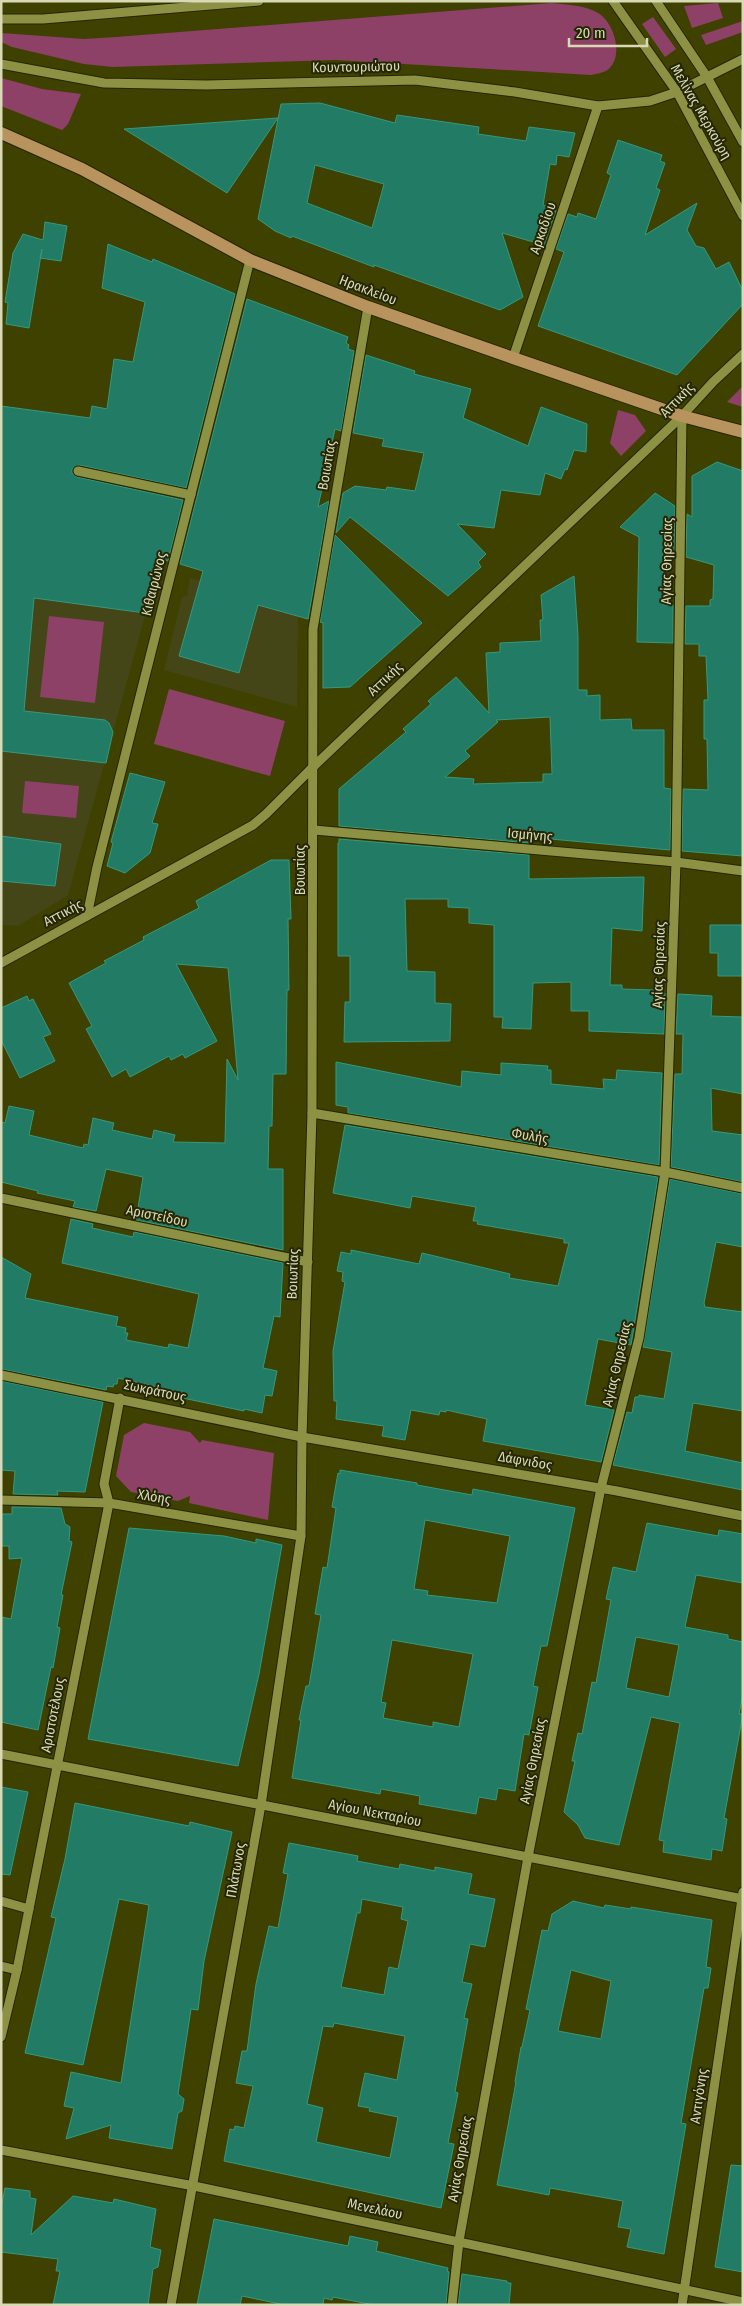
<svg xmlns="http://www.w3.org/2000/svg" width="744" height="2306" viewBox="0 0 744 2306" font-family="'Fira Sans Condensed',sans-serif">
<style>
.built{fill:#444618}
.green{fill:#8d4166}
.building{fill:#227b64;stroke:#35997e;fill-rule:evenodd}
.lines{fill:none;stroke-linecap:round;stroke-linejoin:round}
.minor-casing{stroke:#252600;stroke-width:11}
.major-casing{stroke:#252600;stroke-width:14}
.minor{stroke:#8d9144;stroke-width:9}
.major{stroke:#b8935d;stroke-width:12}
.labels{text-anchor:middle;dominant-baseline:central;stroke-width:4;stroke-linejoin:round;paint-order:stroke}
.street-label{font-size:14px;fill:#d7dab5;stroke:#252605}
</style>
<rect width="100%" height="100%" fill="#3f4100"/>
<!-- built -->
<g class="built">
<path d="M1,510L161,558L68,895L18,926L1,925Z"/>
<path d="M190,578L298,603L297,707L164,670L182,597L187,596Z"/>
</g>
<!-- green -->
<g class="green">
<path d="M552,3C568,5 584,5 598,13C615,23 625,59 606,71C602,73 595,74 591,75L336,60L113,67L84,64L12,47L1,42V33L84,39L116,37Z"/>
<path d="M718,3L723,18L692,28L684,6Z"/>
<path d="M653,17L676,49L665,57L642,24Z"/>
<path d="M743,21V32L706,45L701,35Z"/>
<path d="M1,78L42,89L81,94L68,124L62,130L1,106Z"/>
<path d="M743,386V407L727,402Z"/>
<path d="M618,410L635,415L646,431L621,456L610,443Z"/>
<path d="M49,616L104,622L95,703L40,697Z"/>
<path d="M169,689L285,721L270,776L154,744Z"/>
<path d="M25,781L79,786L76,818L22,813Z"/>
<path d="M144,1423L190,1432L200,1443L202,1440L274,1453L268,1520L189,1503L190,1496L178,1501L131,1492L116,1476L124,1435Z"/>
</g>
<!-- building -->
<g class="building">
<path d="M320,103L395,123L397,115L479,127L478,134L526,141L529,127L575,133L569,157L557,155L556,165L550,164L543,205L556,210L544,245L502,233L523,297L500,310L374,265V267L292,236L291,238L275,231L258,219L281,104ZM315,165L384,184L372,228L307,203Z"/>
<path d="M278,118L227,193L124,129Z"/>
<path d="M618,140L662,155L660,161L665,163L656,188L660,190L645,235L697,203L687,230L696,246L704,248L716,269L729,262L743,291V304L677,375L538,326L564,252L556,249L568,214L577,217L578,213L596,219L611,175L607,173Z"/>
<path d="M45,222L67,226L61,261L40,258L42,249L29,328L6,324L8,303L5,302L13,253L23,234L43,240Z"/>
<path d="M108,244L152,262L153,259L235,294L186,488L79,465L72,469V473L77,477L183,500L168,561L161,559L145,613L34,598L24,711L105,720L109,723L113,732L106,763L1,751V406L90,418L92,406L107,409L114,359L133,362L145,302L102,288Z"/>
<path d="M247,299L348,337L346,343L349,345L348,349L354,351L341,431L335,429L318,507L329,501L308,619L258,605L239,673L179,656L203,571L180,564Z"/>
<path d="M366,355L415,371L414,374L471,389L463,418L528,446L541,407L587,424L586,452L574,450L567,470L565,469L561,479L545,473L540,495L501,490L494,528L457,524L486,554L478,562L481,567L448,596L350,517L336,533L343,493L355,486L386,490L387,487L415,491L424,453L382,446L384,439L353,433Z"/>
<path d="M717,462L743,471V856L682,851L683,789L708,790L707,739H704V700H708L706,656H699V644H685L686,606H710V600L713,599L714,565L686,557L687,514L692,517V476Z"/>
<path d="M655,493L675,506L674,553L663,550V605H673V643L637,642L639,537L620,527Z"/>
<path d="M335,535L422,623L350,687L323,688V623L320,622Z"/>
<path d="M574,576L578,636V690H587V696L600,695V720L631,719L632,730H664V788L671,789L670,850L529,837V843L339,826V789L406,732L403,729L431,704L428,701L456,677L489,713L486,653L500,652V643L541,641L540,620H543L541,595ZM550,717L552,774H543V782L473,784L474,779L445,777L470,756L465,751L498,722L496,720Z"/>
<path d="M130,773L165,782L152,823L158,824L150,853L125,873L107,866L113,843L111,842Z"/>
<path d="M1,836L61,844L55,886L1,881Z"/>
<path d="M339,839L529,855V879L644,877L642,931L612,928L610,985H622V989L654,990V993H665L664,1034L589,1031V1011H571V982L533,983L531,1029L502,1028L503,1017H494V925L469,923V908L448,907V899H405L407,971L435,972V1003L451,1004L450,1041L344,1042L345,1002H350V956H338V843H339Z"/>
<path d="M271,860H289L291,919H288L289,990H287L286,1074H273L272,1126H269L268,1169H283V1250L136,1220L143,1177L106,1169L96,1211L73,1207L75,1201L37,1193L38,1191L1,1182V1122L5,1123L9,1106L34,1111L29,1135L83,1148L84,1144L88,1145L93,1118L114,1123L112,1130L152,1139L154,1130L175,1135L173,1142L225,1143L227,1059L238,1080L228,968L176,964L217,1041L185,1058L183,1054L171,1060L169,1056L130,1077L126,1069L112,1077L86,1029L92,1026L69,983L106,963L104,961L144,940L143,937L199,908L196,901Z"/>
<path d="M710,925H743V976H718V953H710Z"/>
<path d="M678,994L712,996L711,1016L743,1017V1094L711,1088L712,1131L743,1135V1182L671,1167L675,1074H682L683,1034H676Z"/>
<path d="M27,996L29,1001L33,999L51,1034L43,1037L55,1061L20,1078L1,1040V1008Z"/>
<path d="M336,1062L461,1087L462,1071L501,1075V1063L548,1066L547,1070H551V1084L604,1089L603,1079L616,1080L617,1070L662,1073L659,1165L348,1113V1107L336,1105Z"/>
<path d="M345,1125L658,1177L631,1345L598,1339L585,1405L614,1410L601,1462L483,1441L487,1419L446,1410V1412L440,1411L439,1415L411,1410L405,1440L382,1436L384,1426L336,1419L337,1401H334L333,1351L345,1282L342,1281L343,1272L337,1271L341,1252L351,1254V1250L419,1264L422,1253L510,1274L509,1278L558,1286L569,1243H564V1239L477,1224L478,1221H473L476,1207L412,1196L410,1208L333,1193Z"/>
<path d="M670,1179L743,1194V1247L716,1242L704,1303L705,1307L743,1312V1411L693,1403L685,1451L743,1463V1490L613,1465L627,1412L632,1413L635,1397H639V1395L664,1399L672,1352L643,1347Z"/>
<path d="M71,1219L93,1224L92,1228L133,1237L134,1232L283,1263L280,1317L274,1316L263,1368L277,1371L272,1396L265,1395L262,1413L244,1409V1411L178,1397L179,1392L118,1378L117,1384H114L113,1387L107,1386L106,1390L1,1369V1257L31,1274L25,1298L118,1317L116,1326L126,1328L125,1333H128L126,1340L168,1348L169,1344L188,1348L199,1294L62,1263Z"/>
<path d="M1,1381L103,1402L85,1492L57,1491L58,1495L13,1494L15,1471L1,1470Z"/>
<path d="M340,1470L417,1483V1485L472,1495L473,1489L575,1508L547,1646H541L533,1686L538,1687L529,1735L524,1734L515,1791L498,1788L496,1800L479,1797L476,1814L419,1804L420,1796L381,1789L380,1794L292,1778L301,1720H299L306,1686H309L321,1615L315,1614L323,1567L327,1568L336,1508L332,1507L338,1473L340,1474ZM425,1520L510,1536L497,1603L427,1595L428,1591L414,1589ZM392,1640L473,1654L459,1727L433,1722V1727L383,1718L386,1703L381,1702Z"/>
<path d="M12,1507L61,1508L65,1524L70,1527L69,1541L72,1542L61,1595H63L57,1627L60,1628L53,1668L51,1667L38,1730L1,1722V1617L11,1619L22,1558L9,1559V1546H1V1514H12Z"/>
<path d="M647,1523L718,1536L719,1530L743,1534V1583L696,1575L685,1627L728,1635V1639L743,1642V1694L739,1714H743L724,1818L727,1819L722,1851L712,1849L711,1860L663,1852L664,1841L659,1840L680,1723L651,1717L619,1845L585,1838L578,1825L564,1812L575,1761H572L578,1733L582,1734L592,1682L596,1683L611,1600L606,1599L613,1567L636,1572ZM636,1637L679,1645L669,1697L626,1688Z"/>
<path d="M129,1528L224,1536L256,1543V1539L282,1545L259,1674L238,1766L88,1739Z"/>
<path d="M1,1787L28,1792L10,1875L1,1874Z"/>
<path d="M75,1803L189,1826L190,1822L232,1832L204,1961L198,2010L191,2009L178,2094L184,2099L182,2111L178,2113L172,2149L109,2138L111,2125L66,2139L74,2108L64,2106L71,2072L121,2083L149,1905L119,1899L83,2065L25,2053L56,1918L51,1917L65,1859Z"/>
<path d="M289,1843L358,1856L357,1861L399,1869L400,1864L435,1871V1867L472,1874L468,1894L495,1899L485,1947L470,1944L462,1982L472,1984L464,2018L468,2019L455,2092L458,2093L448,2143L454,2144L441,2208L224,2161L230,2129L234,2130L235,2126L244,2128L253,2086L236,2083L242,2051H247L256,1984L269,1926L278,1928L288,1874L283,1873ZM362,1899L403,1907L401,1919L408,1921L398,1969L389,1967L384,1995L341,1987L357,1913H360ZM334,2023L405,2036L397,2080L365,2073L358,2106L370,2108L369,2111L398,2117L390,2158L316,2142L323,2108L307,2104L323,2026L333,2027Z"/>
<path d="M573,1901L604,1908L605,1905L631,1909V1907L712,1920L706,1967L711,1968L708,1988H704L681,2123L686,2124L664,2254L627,2247L631,2229L618,2227L623,2201L550,2188L549,2195L497,2185L516,2082H515L521,2047H522L530,2010L526,2009L542,1930L548,1931L552,1914ZM571,1970L611,1981L601,2039L558,2031Z"/>
<path d="M731,2165L743,2166V2272L715,2267Z"/>
<path d="M5,2188L30,2191V2198L36,2199L31,2235L73,2196L113,2203L114,2199L156,2209L150,2247L161,2250L158,2267L153,2269L148,2305H53L60,2271H56L58,2259L1,2252V2208Z"/>
<path d="M214,2219L348,2246L350,2236L378,2242L376,2251L448,2268L447,2271L449,2272L446,2305H374L333,2297L332,2300L324,2298L323,2305H285L242,2296L240,2305H197Z"/>
<path d="M462,2274L507,2281V2283H511L509,2305H458Z"/>
</g>
<g class="lines">
<!-- minor casing -->
<g class="minor-casing">
<g id="minor">
<path d="M613,1L677,92L743,216"/>
<path d="M656,1L707,77L743,142"/>
<path d="M1,19H43L259,1"/>
<path d="M1,64L104,83L207,85L415,80L515,92L598,106L650,101L677,92L743,59"/>
<path d="M513,358L598,106"/>
<path d="M78,471L191,495"/>
<path d="M314,830L676,862L743,871"/>
<path d="M87,916L97,867L250,260"/>
<path d="M1,963L253,825L266,814L313,767L682,416L713,382L743,354"/>
<path d="M312,1113L665,1172L743,1188"/>
<path d="M1,1198L308,1262"/>
<path d="M1,1375L302,1437L617,1491L743,1516"/>
<path d="M1,1500L109,1503L301,1536"/>
<path d="M1,1754L743,1899"/>
<path d="M1,1901L29,1909"/>
<path d="M1,1966L17,1970"/>
<path d="M1,2037L17,1970L109,1503L104,1484L120,1398"/>
<path d="M1,2150L194,2186L743,2302"/>
<path d="M171,2305L261,1805L301,1536L302,1437L312,1113L313,629L368,307"/>
<path d="M452,2305L459,2241L528,1857L601,1488L639,1338L665,1172L676,862L682,416"/>
<path d="M682,2305L743,1892"/>
</g>
</g>
<!-- major casing -->
<g class="major-casing">
<path id="major" d="M1,133L82,169L250,260L368,307L513,358L682,416L743,432"/>
</g>
<!-- minor -->
<use href="#minor" class="minor"/>
<!-- major -->
<use href="#major" class="major"/>
</g>
<g class="labels">
<!-- street labels -->
<g class="street-label">
<text transform="translate(356 67) rotate(-1)">Κουντουριώτου</text>
<text transform="translate(701 112) rotate(60)">Μελίνας Μερκούρη</text>
<text transform="translate(543 228) rotate(-71)">Αρκαδίου</text>
<text transform="translate(368 290) rotate(21)">Ηρακλείου</text>
<text transform="translate(677 400) rotate(-46)">Αττικής</text>
<text transform="translate(327 465) rotate(-80)">Βοιωτίας</text>
<text transform="translate(667 561) rotate(-89)">Αγίας Θηρεσίας</text>
<text transform="translate(154 584) rotate(-76)">Κιθαιρώνος</text>
<text transform="translate(385 679) rotate(-44)">Αττικής</text>
<text transform="translate(530 835) rotate(5)">Ισμήνης</text>
<text transform="translate(300 870) rotate(-90)">Βοιωτίας</text>
<text transform="translate(63 913) rotate(-28)">Αττικής</text>
<text transform="translate(659 965) rotate(-88)">Αγίας Θηρεσίας</text>
<text transform="translate(530 1136) rotate(10)">Φυλής</text>
<text transform="translate(157 1216) rotate(12)">Αριστείδου</text>
<text transform="translate(293 1274) rotate(-88)">Βοιωτίας</text>
<text transform="translate(617 1364) rotate(-77)">Αγίας Θηρεσίας</text>
<text transform="translate(155 1391) rotate(12)">Σωκράτους</text>
<text transform="translate(525 1461) rotate(10)">Δάφνιδος</text>
<text transform="translate(154 1497) rotate(10)">Χλόης</text>
<text transform="translate(53 1715) rotate(-79)">Αριστοτέλους</text>
<text transform="translate(533 1761) rotate(-79)">Αγίας Θηρεσίας</text>
<text transform="translate(375 1813) rotate(11)">Αγίου Νεκταρίου</text>
<text transform="translate(236 1870) rotate(-80)">Πλάτωνος</text>
<text transform="translate(699 2096) rotate(-82)">Αντιγόνης</text>
<text transform="translate(460 2159) rotate(-80)">Αγίας Θηρεσίας</text>
<text transform="translate(375 2209) rotate(12)">Μενελάου</text>
</g>
</g>
<!-- border -->
<rect width="744" height="2306" fill="none" stroke="#d7dab5" stroke-width="5"/>
<!-- scale -->
<path d="M569 38v8h78v-8" fill="none" stroke="#d7dab5" stroke-width="2.5"/>
<text x="576" y="38" font-size="15" fill="#d7dab5" stroke="#252605" stroke-width="4" paint-order="stroke">20 m</text>
</svg>
